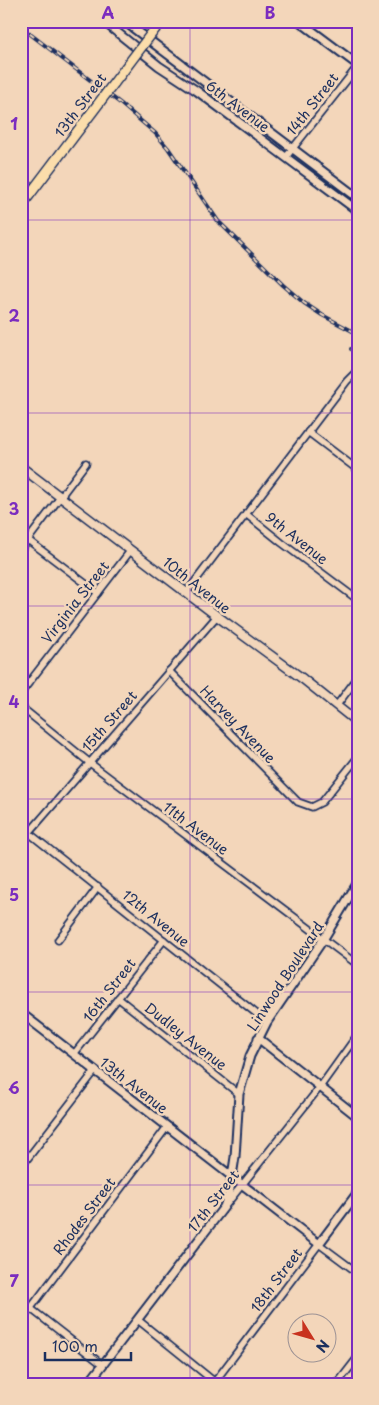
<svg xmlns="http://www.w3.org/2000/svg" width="379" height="1405" viewBox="0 0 379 1405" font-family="'Playpen Sans',sans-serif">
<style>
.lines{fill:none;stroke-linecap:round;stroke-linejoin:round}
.minor-casing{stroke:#1b2f5e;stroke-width:9}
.tertiary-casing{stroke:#1b2f5e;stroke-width:11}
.secondary-casing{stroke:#1b2f5e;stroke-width:11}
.minor{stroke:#f3d6ba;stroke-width:5.5}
.tertiary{stroke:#f3d6ba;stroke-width:7}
.secondary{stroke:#f3d6ba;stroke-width:8}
.rail-casing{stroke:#1b2f5e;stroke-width:4}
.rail{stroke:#f3d6ba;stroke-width:2;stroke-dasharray:5.5;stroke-linecap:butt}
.primary-bridge-casing{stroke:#1b2f5e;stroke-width:12;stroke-linecap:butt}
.primary-bridge{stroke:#fbddab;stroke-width:9}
.grid{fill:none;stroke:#7b2cbf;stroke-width:1;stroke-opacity:0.55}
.labels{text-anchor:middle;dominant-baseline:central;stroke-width:5;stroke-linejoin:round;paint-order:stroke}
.street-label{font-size:14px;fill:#1b2f5e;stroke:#f3d6ba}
.neatline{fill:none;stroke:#7b2cbf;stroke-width:2}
.grid-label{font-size:16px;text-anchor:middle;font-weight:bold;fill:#7b2cbf}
</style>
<rect width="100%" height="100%" fill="#f3d6ba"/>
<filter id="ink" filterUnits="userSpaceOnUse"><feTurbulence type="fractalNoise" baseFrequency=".02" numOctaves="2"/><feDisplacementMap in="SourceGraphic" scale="10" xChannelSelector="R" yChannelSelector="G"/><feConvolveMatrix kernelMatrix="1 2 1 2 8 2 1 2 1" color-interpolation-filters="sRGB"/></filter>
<g filter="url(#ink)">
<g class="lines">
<!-- minor casing -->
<g class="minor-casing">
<g id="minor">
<path d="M286,157L358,66"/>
<path d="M308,432L358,470"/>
<path d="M246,514L282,543L358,600"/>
<path d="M28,540L98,593"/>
<path d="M21,549L86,463"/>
<path d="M187,592L347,381L358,370"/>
<path d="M169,671L298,802L312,807L322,802L358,757"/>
<path d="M21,693L131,550"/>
<path d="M337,705L358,677"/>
<path d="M21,707L90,763L358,965"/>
<path d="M29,833L267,1022"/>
<path d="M21,842L217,616"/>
<path d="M58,940L98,887"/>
<path d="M118,998L239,1094"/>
<path d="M74,1054L164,940"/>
<path d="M21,1167L95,1071"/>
<path d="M226,1205L320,1087L358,1034"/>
<path d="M21,1301L103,1365"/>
<path d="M138,1320L216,1383"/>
<path d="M21,1321L167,1127"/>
<path d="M213,1384L319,1244L358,1273"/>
<path d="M337,1384L358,1357"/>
</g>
</g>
<!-- tertiary casing -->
<g class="tertiary-casing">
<g id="tertiary">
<path d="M103,21L159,66L197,91L358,211"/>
<path d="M124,21L358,198"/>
<path d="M299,21L358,65"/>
<path d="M21,1013L319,1244L358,1192"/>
<path d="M258,1038L358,1117"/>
<path d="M88,1384L224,1207L230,1189L235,1157L239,1094L250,1056L267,1022L323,940L358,882"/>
</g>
</g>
<!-- secondary casing -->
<g class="secondary-casing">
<path id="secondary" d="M21,467L217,616L303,679L358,723"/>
</g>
<!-- minor -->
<use href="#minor" class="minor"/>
<!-- tertiary -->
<use href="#tertiary" class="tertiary"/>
<!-- secondary -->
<use href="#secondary" class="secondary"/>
<!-- rail casing -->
<g class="rail-casing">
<g id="rail">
<path d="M21,27L120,103L155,133L168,148L218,221L283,285L304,303L322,315L358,334"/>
<path d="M351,349L358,351"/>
</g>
</g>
<!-- rail -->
<use href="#rail" class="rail"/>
<!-- primary-bridge casing -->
<g class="primary-bridge-casing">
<path id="primary-bridge" d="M21,206L161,21"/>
</g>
<!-- primary-bridge -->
<use href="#primary-bridge" class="primary-bridge"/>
</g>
</g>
<!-- grid -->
<path class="grid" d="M190,21V1384M21,220H358M21,413H358M21,606H358M21,799H358M21,992H358M21,1185H358"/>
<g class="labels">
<!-- street labels -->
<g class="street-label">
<text transform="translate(312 104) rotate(-52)">14th Street</text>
<text transform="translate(80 105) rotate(-53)">13th Street</text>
<text transform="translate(238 106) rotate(37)">6th Avenue</text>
<text transform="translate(297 538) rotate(38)">9th Avenue</text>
<text transform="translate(197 585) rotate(38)">10th Avenue</text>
<text transform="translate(75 602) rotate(-52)">Virginia Street</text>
<text transform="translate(109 721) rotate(-49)">15th Street</text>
<text transform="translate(238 724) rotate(46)">Harvey Avenue</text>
<text transform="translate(196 828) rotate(37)">11th Avenue</text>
<text transform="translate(156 918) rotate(39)">12th Avenue</text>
<text transform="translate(285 976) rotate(-57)">Linwood Boulevard</text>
<text transform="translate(109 990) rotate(-52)">16th Street</text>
<text transform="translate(186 1036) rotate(38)">Dudley Avenue</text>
<text transform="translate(134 1085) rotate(38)">13th Avenue</text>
<text transform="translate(213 1201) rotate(-52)">17th Street</text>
<text transform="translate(84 1216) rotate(-53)">Rhodes Street</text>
<text transform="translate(276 1280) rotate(-53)">18th Street</text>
</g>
</g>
<!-- margin -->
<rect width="379" height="1405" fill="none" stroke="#f3d6ba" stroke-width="55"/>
<!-- north arrow -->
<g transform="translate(312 1338) rotate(127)"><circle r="24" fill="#f3d6ba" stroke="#9d9395"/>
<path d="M0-4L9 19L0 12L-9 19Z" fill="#c8321e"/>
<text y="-8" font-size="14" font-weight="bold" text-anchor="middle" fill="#1b2f5e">N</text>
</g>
<!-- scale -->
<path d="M45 1352v8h86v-8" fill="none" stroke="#1b2f5e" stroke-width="2.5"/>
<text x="52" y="1352" font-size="15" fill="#1b2f5e" stroke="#f3d6ba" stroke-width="4" paint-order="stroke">100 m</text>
<rect x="28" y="28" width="324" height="1350" class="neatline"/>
<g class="grid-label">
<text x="108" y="19">A</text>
<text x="270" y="19">B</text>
<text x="14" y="130">1</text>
<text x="14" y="322">2</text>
<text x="14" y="515">3</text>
<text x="14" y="708">4</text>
<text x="14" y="901">5</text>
<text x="14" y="1094">6</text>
<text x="14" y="1287">7</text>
</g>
</svg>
